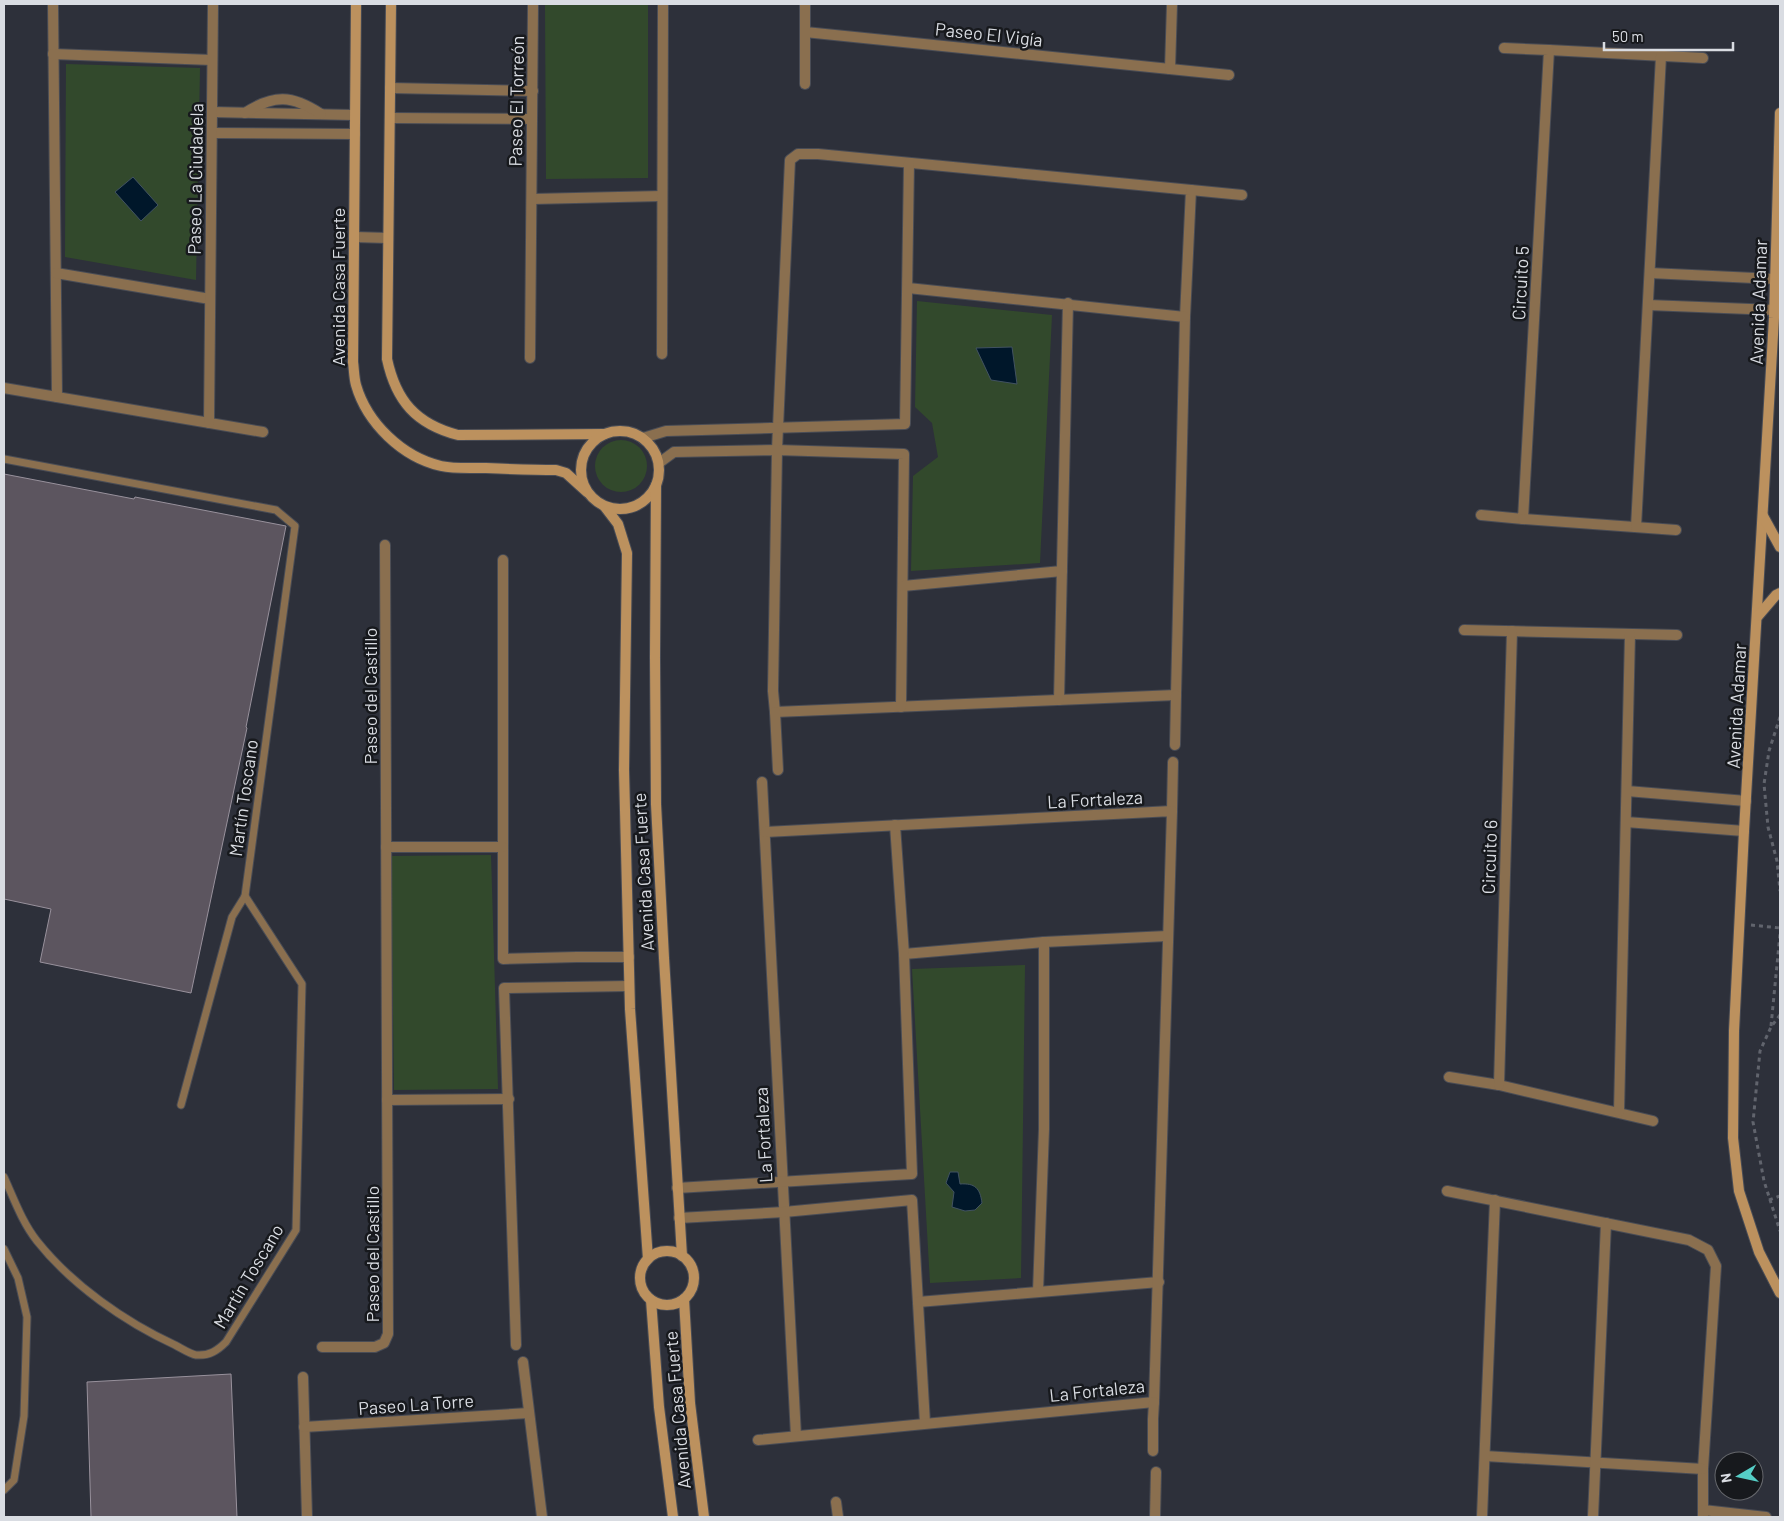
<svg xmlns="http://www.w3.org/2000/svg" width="1784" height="1521" viewBox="0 0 1784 1521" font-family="Barlow,sans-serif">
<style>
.green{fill:#32492c}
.water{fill:#00172a;stroke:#415261}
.building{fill:#5c555f;stroke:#98919c}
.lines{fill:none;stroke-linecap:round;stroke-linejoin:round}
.lane-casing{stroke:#494c55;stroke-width:9}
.street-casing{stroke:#494c55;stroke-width:12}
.secondary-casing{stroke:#494c55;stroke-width:12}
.path{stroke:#61646d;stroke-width:3;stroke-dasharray:4 4;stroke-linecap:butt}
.lane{stroke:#8a6f4f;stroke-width:7}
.street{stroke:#8a6f4f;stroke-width:10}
.secondary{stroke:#bc915e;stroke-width:10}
.labels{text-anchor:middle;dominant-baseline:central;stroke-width:5;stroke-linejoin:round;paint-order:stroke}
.street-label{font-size:18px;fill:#d9dce2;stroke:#17191d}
</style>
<rect width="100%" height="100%" fill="#2d303a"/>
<!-- green -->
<g class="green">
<path d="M545,5H648V178L546,179Z"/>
<path d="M66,64L200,68L196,280L65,257Z"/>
<path d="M917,301L1052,315L1040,563L911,571L913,476L938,457L932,423L915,407Z"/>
<circle cx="621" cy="466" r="26"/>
<path d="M491,855L498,1089L394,1090L391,856Z"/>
<path d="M1025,965L1021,1278L930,1283L912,969Z"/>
</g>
<!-- water -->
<g class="water">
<path d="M133,177L158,205L141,221L115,192Z"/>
<path d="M1012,347L1017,384L991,380L976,348Z"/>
<path d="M950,1172H958L960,1184C975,1183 980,1188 982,1203L975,1210L965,1211L952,1207L954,1192L946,1183Z"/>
</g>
<!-- building -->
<g class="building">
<path d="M4,474L134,499L135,497L286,526L246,727L247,728L191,993L40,962L51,909L4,899Z"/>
<path d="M231,1374L237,1517H91L87,1382Z"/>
</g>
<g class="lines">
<!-- lane casing -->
<g class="lane-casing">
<g id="lane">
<path d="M4,459L276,510L295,526L245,896L302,984L296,1230L226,1342C217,1351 209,1356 196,1355C190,1354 181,1348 175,1345C125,1322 72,1285 37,1241C22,1222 14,1199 4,1177"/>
<path d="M181,1105L232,917L245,896"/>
<path d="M4,1249L18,1278L27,1317L24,1416L14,1480L4,1490"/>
</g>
</g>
<!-- street casing -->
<g class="street-casing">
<g id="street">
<path d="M53,4L57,397"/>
<path d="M805,32L1229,75"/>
<path d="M1549,50L1703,58"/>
<path d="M53,54L212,60"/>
<path d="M1170,69L1172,4"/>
<path d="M805,84V4"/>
<path d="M390,88L533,91"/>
<path d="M212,112L355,115"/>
<path d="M245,113C274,94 292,95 321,114"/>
<path d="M390,118L532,119"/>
<path d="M212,133L355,134"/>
<path d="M798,154H818L1191,190L1185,317L1176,695L775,712L773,691L777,450L790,160Z"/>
<path d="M1191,190L1242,195"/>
<path d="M532,199L662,196"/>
<path d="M354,237L388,238"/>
<path d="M56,273L210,299"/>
<path d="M1650,273L1775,279"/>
<path d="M908,288L1185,317"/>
<path d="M1648,305L1775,310"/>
<path d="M662,354L663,4"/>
<path d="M530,358L533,4"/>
<path d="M4,388L263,432"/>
<path d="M209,423L213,4"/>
<path d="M643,438L666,431L905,424L909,163"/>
<path d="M659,463L674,452L777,450L904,454L901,707"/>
<path d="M1481,515L1523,519L1549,50L1504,48"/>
<path d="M1523,519L1676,530"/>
<path d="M1636,527L1661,56"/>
<path d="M503,560V959L577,957H629"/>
<path d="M903,586L1062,571"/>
<path d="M1464,630L1677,635"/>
<path d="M1059,700L1068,303"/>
<path d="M775,712L778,770"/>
<path d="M1175,745L1176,695"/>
<path d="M762,782L796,1436"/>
<path d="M1627,791L1746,801"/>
<path d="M1172,811L1173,762"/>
<path d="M1626,822L1744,831"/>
<path d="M386,847H503"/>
<path d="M904,954L1044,942L1167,936"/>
<path d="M1449,1077L1499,1085L1653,1121"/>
<path d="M1499,1085L1512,631"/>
<path d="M387,1100L509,1099"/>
<path d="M1619,1112L1630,634"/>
<path d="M677,1188L912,1174L904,954L895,825"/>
<path d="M1447,1191L1689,1240L1708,1250L1716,1266L1703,1469V1517"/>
<path d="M679,1218L784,1212L912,1200L925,1423"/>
<path d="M1038,1292L1044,1129V942"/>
<path d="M918,1302L1159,1282"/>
<path d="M516,1345L504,988L629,986"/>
<path d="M322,1347H375L384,1343L388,1334L385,545"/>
<path d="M523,1362L542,1517"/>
<path d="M303,1377L307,1517"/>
<path d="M304,1427L529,1413"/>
<path d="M758,1440L1154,1402L1172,811L765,832"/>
<path d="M1153,1451V1419L1154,1402"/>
<path d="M1485,1456L1703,1469"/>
<path d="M836,1502L838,1517"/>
<path d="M1703,1510L1766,1517"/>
<path d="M1155,1517L1156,1472"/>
<path d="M1482,1517L1495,1200"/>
<path d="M1593,1517L1606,1223"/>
</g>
</g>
<!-- secondary casing -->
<g class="secondary-casing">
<g id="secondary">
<path d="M356,4L353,362C354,369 354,378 356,385C367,423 402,457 441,466C455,469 470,468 483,468C508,469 532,470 556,470L566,473L587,492"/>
<path d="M391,4L387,359C396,401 416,424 458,435L605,434"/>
<path d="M1780,113L1774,318L1744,831L1734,1031L1733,1138L1739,1191L1759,1252L1780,1293"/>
<circle cx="620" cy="470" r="39"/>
<path d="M656,485L655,658L656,804L664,958L682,1256"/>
<path d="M605,507L618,524L627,553L624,770L630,1009L648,1259"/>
<path d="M1763,516L1780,547"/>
<path d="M1758,616L1776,595L1780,593"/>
<circle cx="667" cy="1278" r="27"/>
<path d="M684,1299L690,1403L704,1517"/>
<path d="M651,1300L659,1407L673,1517"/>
</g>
</g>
<!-- path -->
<g class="path">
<path d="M1780,717L1769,751L1764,784L1768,827L1777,861L1780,891"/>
<path d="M1751,925L1780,928"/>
<path d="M1780,1015L1771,1027L1760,1051L1753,1122L1764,1181L1780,1231"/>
<path d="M1771,1026L1780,934"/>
<path d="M1769,1200L1780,1196"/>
</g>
<!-- lane -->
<use href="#lane" class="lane"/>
<!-- street -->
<use href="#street" class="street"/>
<!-- secondary -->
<use href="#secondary" class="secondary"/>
</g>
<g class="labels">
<!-- street labels -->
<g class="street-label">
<text transform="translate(989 34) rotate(6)">Paseo El Vigía</text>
<text transform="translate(516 101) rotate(-89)">Paseo El Torreón</text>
<text transform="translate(195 179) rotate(-89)">Paseo La Ciudadela</text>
<text transform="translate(1520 283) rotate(-87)">Circuito 5</text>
<text transform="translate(338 287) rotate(-90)">Avenida Casa Fuerte</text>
<text transform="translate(1758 302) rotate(-88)">Avenida Adamar</text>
<text transform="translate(370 696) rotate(-90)">Paseo del Castillo</text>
<text transform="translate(1736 706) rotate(-87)">Avenida Adamar</text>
<text transform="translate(243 798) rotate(-82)">Martín Toscano</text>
<text transform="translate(1095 799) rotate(-3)">La Fortaleza</text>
<text transform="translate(1489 857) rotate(-88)">Circuito 6</text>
<text transform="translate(643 872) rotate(-93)">Avenida Casa Fuerte</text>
<text transform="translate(763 1135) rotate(-93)">La Fortaleza</text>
<text transform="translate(372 1254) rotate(-90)">Paseo del Castillo</text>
<text transform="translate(248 1276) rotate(-59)">Martín Toscano</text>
<text transform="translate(1097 1390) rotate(-6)">La Fortaleza</text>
<text transform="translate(416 1404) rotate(-4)">Paseo La Torre</text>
<text transform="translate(677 1410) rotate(-95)">Avenida Casa Fuerte</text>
</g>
</g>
<!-- border -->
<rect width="1784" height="1521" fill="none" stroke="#d9dce2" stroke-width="10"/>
<!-- north arrow -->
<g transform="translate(1739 1476) rotate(261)"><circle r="24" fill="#17191d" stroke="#65676c"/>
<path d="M0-4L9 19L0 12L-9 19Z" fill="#55cec6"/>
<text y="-8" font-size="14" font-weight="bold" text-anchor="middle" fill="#d9dce2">N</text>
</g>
<!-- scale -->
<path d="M1604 42v8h129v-8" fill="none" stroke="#d9dce2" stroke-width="2.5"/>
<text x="1612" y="42" font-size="15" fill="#d9dce2" stroke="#17191d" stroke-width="4" paint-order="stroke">50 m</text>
</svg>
